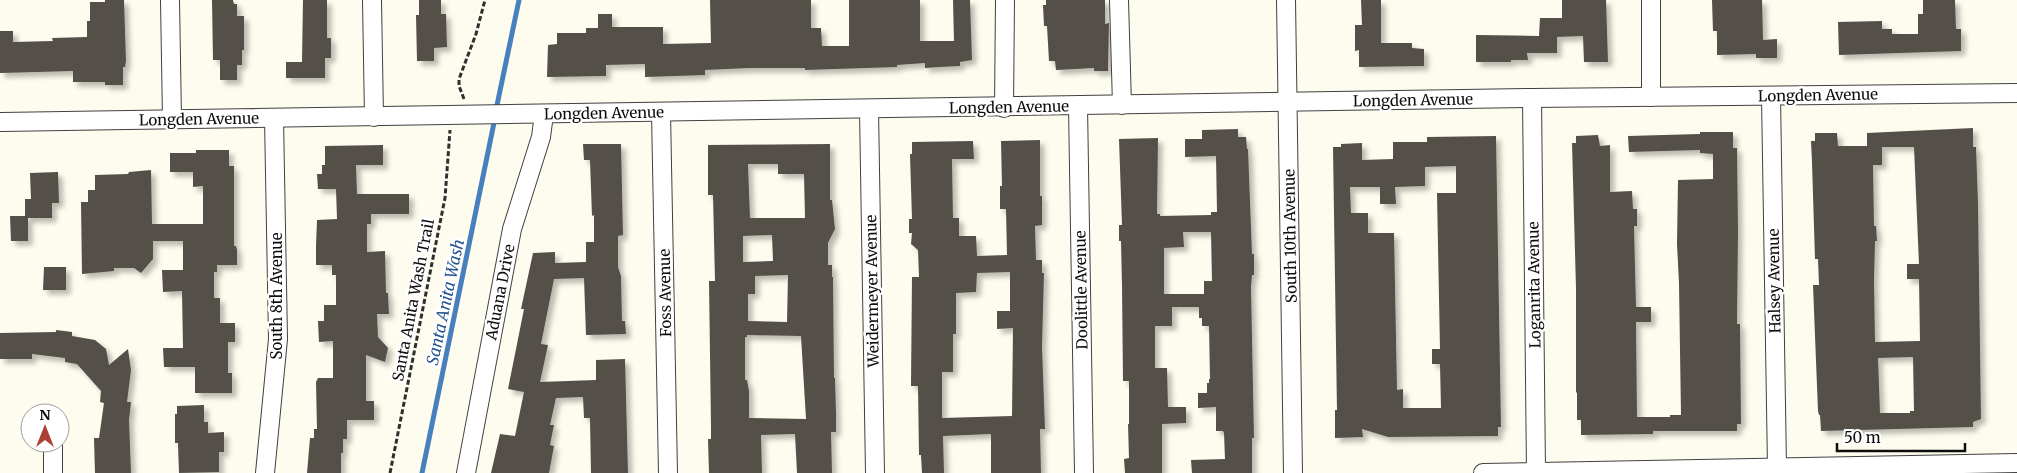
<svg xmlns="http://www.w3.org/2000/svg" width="2017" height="473" viewBox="0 0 2017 473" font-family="Merriweather,serif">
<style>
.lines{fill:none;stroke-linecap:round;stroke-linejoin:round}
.stream{stroke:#487fbe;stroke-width:5}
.building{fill:#544f4a;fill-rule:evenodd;filter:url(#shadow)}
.minor-casing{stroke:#404040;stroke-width:20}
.path{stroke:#2f2f2f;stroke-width:3;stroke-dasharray:5 2.5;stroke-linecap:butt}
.minor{stroke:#fff;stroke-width:18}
.labels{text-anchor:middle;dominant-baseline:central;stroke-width:5;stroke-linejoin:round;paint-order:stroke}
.street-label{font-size:15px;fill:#0d0d0d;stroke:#fff}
.water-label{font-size:16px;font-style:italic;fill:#245391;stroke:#fff}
</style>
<defs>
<filter id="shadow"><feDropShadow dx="4.5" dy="4.5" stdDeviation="2.5" flood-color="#0004"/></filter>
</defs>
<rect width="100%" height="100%" fill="#fdfcee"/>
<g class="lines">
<!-- stream -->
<g class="stream">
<path d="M496,110L519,0"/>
<path d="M422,473L495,118"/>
</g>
</g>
<!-- building -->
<g class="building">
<path d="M105,0H124L126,61L125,67H123V85H105V82H73V71L0,73V31H13V42L53,41L52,38L87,37V21H90V2H105Z"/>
<path d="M212,0H233L234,4H237V16H244V50H242V65H237V80H220V60H213Z"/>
<path d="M303,0H327V38H331V58H325V78H286V62H302Z"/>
<path d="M419,0H441V14H446L447,47L434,48V61H417L416,15H419Z"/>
<path d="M710,0H811V28H821L822,46H849V0H920V41H954L953,0H970L972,60L960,62V66L939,67L925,68V63L897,65V67L805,70V68H749L705,70V75L645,77V64L606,65V76L547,77L548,45L557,44V33H586V28H598V14H612V27H663V44L711,43Z"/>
<path d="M1046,0H1105V24L1109,23L1108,71H1094V68L1056,70L1055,61H1049L1047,26H1044L1043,5H1046Z"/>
<path d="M1361,0H1381V43H1412V48L1424,49V66L1359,67V50L1355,51V25H1362Z"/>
<path d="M1562,0H1606L1608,62H1584L1583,36L1557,37V53H1527L1528,60H1511V62H1476V35L1539,36L1540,18H1562Z"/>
<path d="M1712,0H1762L1763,40L1777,39V58H1756V54L1717,55V31H1713Z"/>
<path d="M1923,0H1955L1956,29H1961V51L1839,55L1838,22L1882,21V29H1892V34H1918V14H1923Z"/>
<path d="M1973,128V147H1976L1978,204L1981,419L1973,422V427L1821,431L1820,415H1819L1818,411L1813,285H1819L1818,259H1815L1812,162L1811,141H1815V133H1837L1838,146H1867V133ZM1882,147H1914L1919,264H1907V279H1919L1920,341L1875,342L1874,280L1875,241H1877L1876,226H1874L1873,165H1882ZM1913,357L1914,411H1910V413H1880L1878,358Z"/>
<path d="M1238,129V137H1246L1247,149H1248L1252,254H1254V275H1252L1251,287L1254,438H1252V473H1192L1191,460L1225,459L1224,433L1223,431H1216V407L1198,408V393H1207V383H1209V379H1210L1209,326H1202V318H1199V307H1172V326H1155V368H1167L1168,407H1186V423L1162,424V473H1125L1124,459L1129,458L1128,424H1129V381H1123L1122,286L1121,241H1119V225H1122L1119,139L1158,138L1157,214H1160V216L1211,215V212H1217L1216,156L1185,157V139H1202V130ZM1183,232H1211L1212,281H1204V294H1164V248L1184,247Z"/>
<path d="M1700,132H1733V148H1737L1738,231L1737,324H1740L1741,424H1737V431H1653V434L1581,435V420H1577V393L1576,392V288L1572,143H1576V136L1598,135L1600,146L1610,145V192L1632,191L1633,209H1637V226H1634L1636,307H1651V322H1636L1637,417H1670V415H1681L1679,283L1677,244L1678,180L1713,179V154L1700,153V150L1629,152L1628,136L1700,134Z"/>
<path d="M1496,136L1501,427H1498V436L1388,437L1362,429L1363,437L1335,438V410H1337L1333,147H1341V144L1362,143V160L1393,159V142H1427V137ZM1456,166V193H1437L1440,349H1432V364H1440L1441,408H1403V389L1397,390L1394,233H1368V213H1351L1350,187H1380V204H1396L1395,187L1425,186V167Z"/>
<path d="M1040,140V196H1042V225L1035,226L1036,260H1042V273H1044L1042,347L1045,429H1040L1041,473H991V434L943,436L944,473H922L921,455H919L918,386H911L912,277H919L918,250L911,244L912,233H909V219H912L910,154H912V142L973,141L974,159H952L953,218H959V236H976L977,256L1007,255L1006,209H1000V186H1002L1001,141ZM1010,272V311H997V329L1013,328L1012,416L942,418V372H953V334H956V293L976,292L977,273Z"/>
<path d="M583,144H621L623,235L618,236V267L621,276L622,321H625L626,334L586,335L584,278L554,279L541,344L548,345L540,382L596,380V360L625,359L628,473H591L590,418H584L583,397L556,398L550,425H554L550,445L554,446L549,473H491L500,434L515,436L524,392L508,389L524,309H521L533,253L555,252V263L586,262V242H594V215L592,216L590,160H584Z"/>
<path d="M830,144V200H832L835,229L828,243V265H832V277H833L834,378H835L836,413V432H831L832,473H797L795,434L761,435L762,473H709L708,439H711V426L709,281H715L713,195H708V145ZM748,164H778V174H804L805,218H750ZM772,235L773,261L743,262V236ZM788,275L787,322L748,321V294H755V276ZM747,335L801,336L806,419L749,418V391L747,380H745V337H747Z"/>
<path d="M383,145V165H356L357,194H409V214H371V224H367V252L385,251L386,293H388L389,314H377L378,337L388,348L385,362L366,355V401H374V420H347V439H343V453H341V473H307L310,438H314V429H317L316,382L318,378H333V341L319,342L318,321H324V305H336V275H332V265H316V246L317,220L337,219L336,189H318L317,174H322V165H325V146Z"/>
<path d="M196,150H229V166H234V246H236L237,250V265H217V272H214V298H220V323H235V342H228V373H232V393H195V367H164L163,348H183L182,291L163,292L162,270H183V241H153V259L141,273L134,268H114V271L82,274L81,202H88V190H95V175L128,174L129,172L151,170L152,224H203V186L193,187V172H170V153H196Z"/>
<path d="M58,172L59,203H52V218H28V241H11L10,216H25V199H31L30,173Z"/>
<path d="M44,267H66V290H43Z"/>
<path d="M56,330L72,332V336L95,340L106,349L109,365L128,349L131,370L127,402H131L129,420L131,473H95L94,438H99L104,403L100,402L101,391L77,364L65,362V358L32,354V359H0V333L56,332Z"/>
<path d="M204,405V422H208V433L224,432V452H219V472L179,473L178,445V443H175V414H177V406Z"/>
</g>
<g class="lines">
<!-- minor casing -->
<g class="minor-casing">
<g id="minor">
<path d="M170,0L172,119"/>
<path d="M372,0L374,117"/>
<path d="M1119,0L1122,105"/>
<path d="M1286,0L1293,473"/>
<path d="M1771,96L1777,467"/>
<path d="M1651,97V0"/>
<path d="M1532,98L1536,472"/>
<path d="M1078,106L1084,473"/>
<path d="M1004,108L1005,0"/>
<path d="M869,109L875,473"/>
<path d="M661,113L668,473"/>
<path d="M0,122L1532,98L2017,93"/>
<path d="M53,443V473"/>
<path d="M265,473L278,339L274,118"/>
<path d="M466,473L512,229L541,137L544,114"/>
<path d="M1483,473L2017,463"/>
</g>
</g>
<!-- path -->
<g class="path">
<path d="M464,99L459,86V79L476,34L485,0"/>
<path d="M390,473L445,198L450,130"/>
</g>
<!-- minor -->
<use href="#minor" class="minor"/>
</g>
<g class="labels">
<!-- street labels -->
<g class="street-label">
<text transform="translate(1818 95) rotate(-1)">Longden Avenue</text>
<text transform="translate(1413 100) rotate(-1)">Longden Avenue</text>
<text transform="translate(1009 107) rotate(-1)">Longden Avenue</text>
<text transform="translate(604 113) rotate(-1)">Longden Avenue</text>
<text transform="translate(199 119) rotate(-1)">Longden Avenue</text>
<text transform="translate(1290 236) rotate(-91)">South 10th Avenue</text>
<text transform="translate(1774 281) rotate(-91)">Halsey Avenue</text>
<text transform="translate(1534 285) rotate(-91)">Loganrita Avenue</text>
<text transform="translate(1081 290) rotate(-91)">Doolittle Avenue</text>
<text transform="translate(872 291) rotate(-91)">Weidermeyer Avenue</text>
<text transform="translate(500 292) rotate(-79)">Aduana Drive</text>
<text transform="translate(665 293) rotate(-91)">Foss Avenue</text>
<text transform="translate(276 296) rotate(-90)">South 8th Avenue</text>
<text transform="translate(413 300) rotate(-79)">Santa Anita Wash Trail</text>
</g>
<!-- water labels -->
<g class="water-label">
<text transform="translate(445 302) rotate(-78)">Santa Anita Wash</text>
</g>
</g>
<!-- north arrow -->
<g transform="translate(45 428)"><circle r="24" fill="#ffffff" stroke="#9e9e9e"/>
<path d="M0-4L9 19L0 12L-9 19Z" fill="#ad3f34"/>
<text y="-8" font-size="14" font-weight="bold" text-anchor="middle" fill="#0d0d0d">N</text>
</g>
<!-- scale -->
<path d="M1837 443v8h128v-8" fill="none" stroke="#0d0d0d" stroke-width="2.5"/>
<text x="1844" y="443" font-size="15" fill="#0d0d0d" stroke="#ffffff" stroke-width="4" paint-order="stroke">50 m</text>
</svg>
